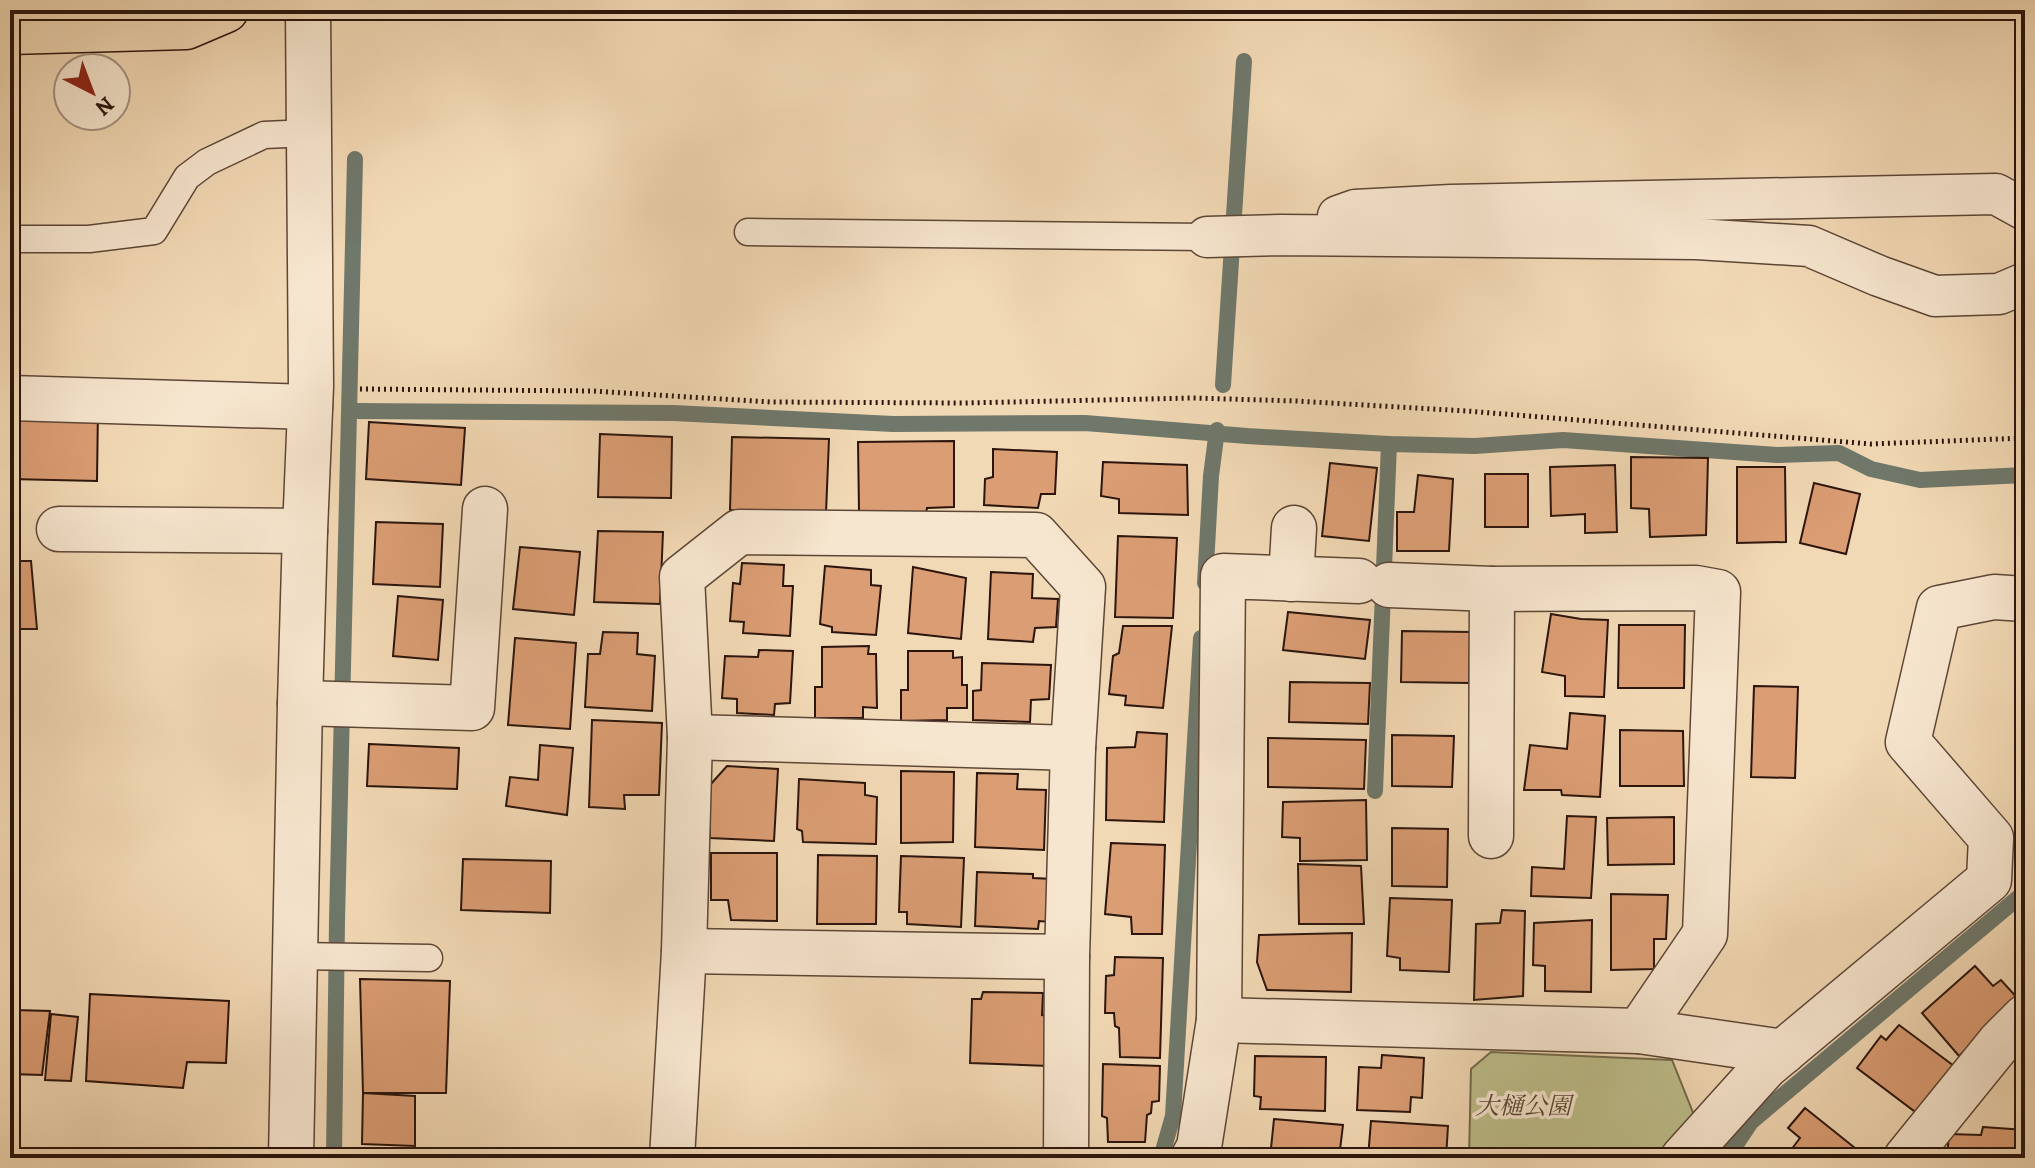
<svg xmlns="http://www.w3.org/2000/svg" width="2035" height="1168" viewBox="0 0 2035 1168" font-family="Alegreya,'Noto Serif JP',serif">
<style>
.green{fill:#bdbe8b;stroke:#746a4c;stroke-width:2}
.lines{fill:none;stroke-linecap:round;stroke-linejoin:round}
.stream{stroke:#6f786b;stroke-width:16}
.building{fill:#db9d74;stroke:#2b150d;stroke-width:2}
.service-casing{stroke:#5d4637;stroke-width:29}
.pedestrian-casing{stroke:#5d4637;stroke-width:43}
.minor-casing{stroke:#5d4637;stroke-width:47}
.tertiary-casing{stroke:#5d4637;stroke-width:47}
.trunk-casing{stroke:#2b150d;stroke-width:47}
.path{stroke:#2b150d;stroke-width:5;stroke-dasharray:2 4;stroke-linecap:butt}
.service{stroke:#f7e6cf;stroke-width:26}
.pedestrian{stroke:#f7e6cf;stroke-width:40}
.minor{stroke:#f7e6cf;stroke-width:44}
.tertiary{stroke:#f7e6cf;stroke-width:44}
.trunk{stroke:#f2d9b5;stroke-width:44}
.labels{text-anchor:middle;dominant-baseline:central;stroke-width:7;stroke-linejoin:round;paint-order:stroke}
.park-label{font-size:24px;font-style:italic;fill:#574833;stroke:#f7e6cf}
</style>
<rect width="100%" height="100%" fill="#f2d9b5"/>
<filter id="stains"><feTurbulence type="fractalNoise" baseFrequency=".0025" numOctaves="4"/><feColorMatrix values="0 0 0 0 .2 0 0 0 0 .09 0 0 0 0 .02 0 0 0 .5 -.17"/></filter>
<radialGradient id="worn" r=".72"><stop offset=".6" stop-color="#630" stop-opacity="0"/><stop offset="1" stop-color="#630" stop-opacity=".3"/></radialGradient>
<!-- green -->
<path class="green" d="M1491,1052L1672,1060L1694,1115L1660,1157L1469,1158L1471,1069Z"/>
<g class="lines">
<!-- stream -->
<g class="stream">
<path d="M1223,385L1244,61"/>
<path d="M350,411L673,413L893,424L1085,423L1247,436L1389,444L1475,446L1563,440L1777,455L1839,453L1871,469L1920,480L2025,475"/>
<path d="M1205,583L1211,476L1217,430"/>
<path d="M1375,791L1389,444"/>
<path d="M334,1158L337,921L355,159"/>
<path d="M1161,1158L1173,1116L1201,638"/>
<path d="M1727,1158L1751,1122L2025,892"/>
</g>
</g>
<!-- building -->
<g class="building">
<path d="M10,403L98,407L97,481L10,479Z"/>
<path d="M369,422L465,428L461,485L366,479Z"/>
<path d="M600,434L672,437L671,498L598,497Z"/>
<path d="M732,437L829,439L826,513L730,510Z"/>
<path d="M954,441V507L927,508L926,514L859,511L858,442Z"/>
<path d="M993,449L1057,452L1055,494H1041L1038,508L984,505L985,479L993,477Z"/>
<path d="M1631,457L1708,458L1706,535L1650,537L1649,509L1631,508Z"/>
<path d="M1103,462L1187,465L1188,515L1119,513V499L1101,496Z"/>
<path d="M1330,463L1377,468L1369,541L1322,536Z"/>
<path d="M1615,465L1617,532L1585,533V514L1551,516L1550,467Z"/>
<path d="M1737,467H1785L1786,542L1737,543Z"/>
<rect x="1485" y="474" width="43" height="53"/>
<path d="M1418,475L1453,479L1449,551H1397V512H1414Z"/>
<path d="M1814,483L1860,494L1846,554L1800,543Z"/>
<path d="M376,522L443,524L440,587L373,584Z"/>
<path d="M598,531L663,532L660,604L594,602Z"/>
<path d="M1118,536L1177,538L1173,618L1115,617Z"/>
<path d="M520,547L580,552L574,615L513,609Z"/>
<path d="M10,561H31L37,629H10Z"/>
<path d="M742,563L784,565L783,586H793L790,636L743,633L744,622L730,621L733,583L740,584Z"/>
<path d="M825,566L871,570V585L881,586L876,635L832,632V627L820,624Z"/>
<path d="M913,567L966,578L961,639L908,633Z"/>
<path d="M991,572L1033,574L1032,598L1058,599L1056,627L1035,628L1033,642L988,639Z"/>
<path d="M398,596L443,600L438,660L393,656Z"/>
<path d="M1288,612L1370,620L1365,659L1283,650Z"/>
<path d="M1551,614L1581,619L1608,620L1604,697L1565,696V676L1542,672Z"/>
<path d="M1619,625H1685L1684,688H1618Z"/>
<path d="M1123,626H1172L1163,708L1125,705L1126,696L1109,694L1113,656L1119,653Z"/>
<path d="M1402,631L1470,632L1469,683L1401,682Z"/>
<path d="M603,632L638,633L637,654L655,656L652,711L585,707L588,654H600Z"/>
<path d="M515,638L576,643L570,729L508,725Z"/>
<path d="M869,646L868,654H876L877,708L863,707V718H815V687H822V647Z"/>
<path d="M759,650L793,651L790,703L775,704L774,715L737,713V699L722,698L725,656L758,657Z"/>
<path d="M908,651H953V658L962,657V685H967V708H947V720L901,721V690H908Z"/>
<path d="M982,663L1051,665L1049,699L1031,700L1030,722L973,720V691L981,690Z"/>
<path d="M1290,682L1370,683L1368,724L1289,722Z"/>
<path d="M1754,686L1798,687L1795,778L1751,777Z"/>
<path d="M1570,713L1605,716L1600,797L1562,795L1561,790H1524L1530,745L1567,749Z"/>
<path d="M592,720L662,723L659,795H624L625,809L589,807Z"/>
<path d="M1620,730L1683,731L1684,786H1620Z"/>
<path d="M1137,732L1167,734L1164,822L1106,820L1107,748L1135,747Z"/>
<path d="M1392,735L1454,736L1452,787L1392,786Z"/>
<path d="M1268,738L1366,740L1364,789L1268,787Z"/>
<path d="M369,744L459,748L457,789L367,786Z"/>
<path d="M540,745L573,748L567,815L506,806L510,777L538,780Z"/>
<path d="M727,766L778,769L774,841L710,838V785Z"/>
<path d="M901,771L954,772L953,842L901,843Z"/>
<path d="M977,773L1018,774L1017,789L1046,790L1044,850L975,847Z"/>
<path d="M799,779L865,783V795L877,797L876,844L803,842L802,831L797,829Z"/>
<path d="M1366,800L1367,860L1300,861V838L1282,837L1283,802Z"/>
<path d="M1567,816L1596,817L1591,898L1531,896L1532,867L1564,869Z"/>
<path d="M1674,817V864L1608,865L1607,818Z"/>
<path d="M1392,828L1448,829L1447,887L1392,886Z"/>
<path d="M1111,843L1165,845L1162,934H1132L1131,917L1105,914Z"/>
<path d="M711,853H777V921L731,920L728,900H711Z"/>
<path d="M818,855L877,856L876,924H817Z"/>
<path d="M901,856L964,858L961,927L907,924V912H899Z"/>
<path d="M463,859L551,861L550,913L461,910Z"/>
<path d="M1298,864L1361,866L1364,924H1299Z"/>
<path d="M977,872L1033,874V878L1053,879L1050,922L1039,921L1038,929L975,926Z"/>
<path d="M1611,894L1668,895L1666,939H1654V969L1611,970Z"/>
<path d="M1390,898L1452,900L1449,972L1400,970V958L1387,956Z"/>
<path d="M1502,910L1525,911L1523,996L1474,1000L1476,924L1500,923Z"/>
<path d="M1592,920L1591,992L1545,991V966L1533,965L1534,923Z"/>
<path d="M1352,933L1351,992L1267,990L1257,962L1259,935Z"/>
<path d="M1115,957L1163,958L1160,1058L1120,1057L1119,1028L1115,1026L1114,1013H1105L1106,976L1114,975Z"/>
<path d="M1975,966L1993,986L2001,980L2020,1001L1959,1056L1922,1013Z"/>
<path d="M360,979L450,981L446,1093H363Z"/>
<path d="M983,992L1043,993L1042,1015L1050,1016L1048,1066L970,1063L972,999H981Z"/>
<path d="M90,994L229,1001L226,1063L187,1062L183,1088L86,1081Z"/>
<path d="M10,998L12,999L15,1010L50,1011L42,1075L10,1074Z"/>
<path d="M51,1014L78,1017L71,1081L45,1080Z"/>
<path d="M1899,1025L1958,1069L1922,1117L1857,1068L1881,1036L1886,1040Z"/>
<path d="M1382,1055L1424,1058L1422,1098L1411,1097L1410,1112L1357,1110L1359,1067L1381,1068Z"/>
<path d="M1255,1056L1326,1057L1325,1111L1260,1109L1261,1097L1254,1096Z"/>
<path d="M1103,1064L1160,1066L1159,1101L1152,1102L1151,1113L1147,1115L1145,1142H1108L1107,1118L1102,1116Z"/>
<path d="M363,1093L415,1096V1146L362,1144Z"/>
<path d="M1805,1108L1865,1156L1864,1158H1785L1800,1138L1788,1128Z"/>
<path d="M1274,1119L1343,1125L1339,1158H1270Z"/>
<path d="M1371,1121L1448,1126L1446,1158H1368Z"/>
<path d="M1983,1127L2025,1130V1158H1947L1949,1134L1981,1135Z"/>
</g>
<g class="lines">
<!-- service casing -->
<g class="service-casing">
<g id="service">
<path d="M748,232L1207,237"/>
<path d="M10,239H89L154,231L187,177L207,162L264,135L310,133"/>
<path d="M295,956L429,958"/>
</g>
</g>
<!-- pedestrian casing -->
<g class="pedestrian-casing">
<g id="pedestrian">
<path d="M1338,216L1355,210L1451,205L1996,194L2025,210"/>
<path d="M1207,237L1281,235L1697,239L1809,246L1879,276L1935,296L1999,294L2025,283"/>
</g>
</g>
<!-- minor casing -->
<g class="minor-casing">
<g id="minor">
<path d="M10,398L310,407"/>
<path d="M59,529L305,531"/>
<path d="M1291,579L1294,528"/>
<path d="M300,703L472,708L485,509"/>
<path d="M690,737L1073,748"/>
<path d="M1491,836L1492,589"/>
<path d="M684,951L1067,957"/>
<path d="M1219,1020L1639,1031L1705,934L1718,592L1696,588L1492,589L1389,585"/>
<path d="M1639,1031L1783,1052"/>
<path d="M672,1158L684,951L690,737L682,577L739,532L1036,535L1083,587L1073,748L1067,957L1066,1158"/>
<path d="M1193,1158L1199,1147L1219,1020L1223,576L1359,581"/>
<path d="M1683,1158L1766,1066L1989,880L1991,838L1908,742L1939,608L1994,597L2025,599"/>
<path d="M1906,1158L2000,1042L2025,1017"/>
</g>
</g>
<!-- tertiary casing -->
<g class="tertiary-casing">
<path id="tertiary" d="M291,1158L300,703L305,531L311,386L308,10"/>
</g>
<!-- trunk casing -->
<g class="trunk-casing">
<path id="trunk" d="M10,32L186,27L226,10"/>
</g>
<!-- path -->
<path class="path" d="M360,389L593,391L770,402L965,403L1193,398L1296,401L1467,411L1871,444L2025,438"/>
<!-- service -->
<use href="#service" class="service"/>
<!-- pedestrian -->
<use href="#pedestrian" class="pedestrian"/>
<!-- minor -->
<use href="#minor" class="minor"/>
<!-- tertiary -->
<use href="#tertiary" class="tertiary"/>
<!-- trunk -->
<use href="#trunk" class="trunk"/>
</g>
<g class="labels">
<!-- park labels -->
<g class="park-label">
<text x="1523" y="1106">大樋公園</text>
</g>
</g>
<!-- margin -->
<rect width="2035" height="1168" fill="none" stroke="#f2d9b5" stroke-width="40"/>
<rect x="12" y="12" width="2011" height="1144" fill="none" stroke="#2b150d" stroke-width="4"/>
<rect x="20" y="20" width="1995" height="1128" fill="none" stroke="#2b150d" stroke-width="2"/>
<!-- north arrow -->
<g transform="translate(92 92) rotate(138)"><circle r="38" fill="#f7e6cf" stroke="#a59281" stroke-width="2"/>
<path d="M0-6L14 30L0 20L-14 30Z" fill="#8f2418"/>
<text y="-12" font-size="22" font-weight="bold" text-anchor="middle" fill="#2b150d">N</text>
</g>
<rect width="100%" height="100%" filter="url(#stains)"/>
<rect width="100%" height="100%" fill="url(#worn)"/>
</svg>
